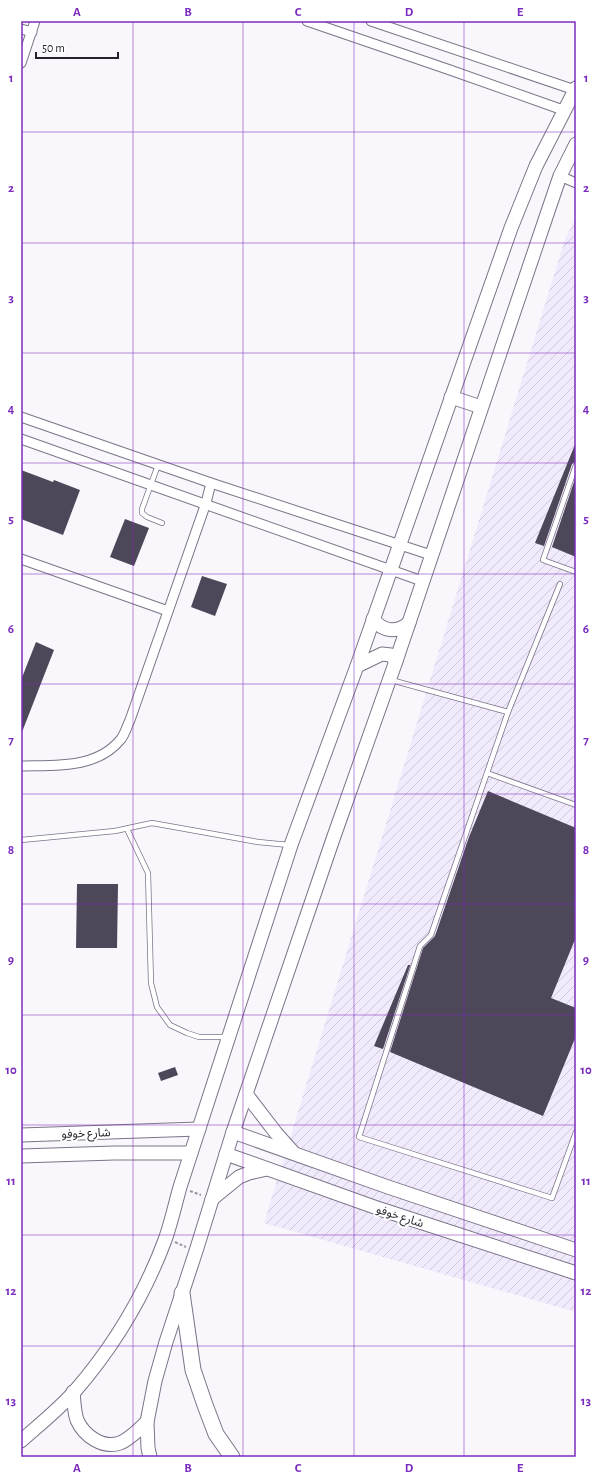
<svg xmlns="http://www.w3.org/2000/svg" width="597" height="1478" viewBox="0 0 597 1478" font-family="'Alegreya Sans','Noto Sans Arabic',sans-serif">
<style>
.industrial{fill:url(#industrial-furrows)}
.building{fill:#4e4759}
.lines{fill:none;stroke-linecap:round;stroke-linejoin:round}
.lane-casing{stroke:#7b7488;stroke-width:6}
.street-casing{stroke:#7b7488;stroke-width:11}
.secondary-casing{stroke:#7b7488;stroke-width:15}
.primary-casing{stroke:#7b7488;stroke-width:17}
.path{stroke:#99979d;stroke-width:2;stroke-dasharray:3 2;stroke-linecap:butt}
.lane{stroke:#fff;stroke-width:4.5}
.street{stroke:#fff;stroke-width:9}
.secondary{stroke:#fff;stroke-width:13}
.primary{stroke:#fff;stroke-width:15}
.grid{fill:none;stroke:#7b2cbf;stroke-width:1;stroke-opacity:0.55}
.labels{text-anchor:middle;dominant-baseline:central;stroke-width:4;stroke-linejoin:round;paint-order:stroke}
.street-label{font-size:12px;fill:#24222a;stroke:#fff}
.neatline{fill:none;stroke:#7b2cbf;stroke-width:1.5}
.grid-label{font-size:13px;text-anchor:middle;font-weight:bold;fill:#7b2cbf}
</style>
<defs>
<pattern id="industrial-furrows" width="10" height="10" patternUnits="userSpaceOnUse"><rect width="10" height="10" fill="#f0eafc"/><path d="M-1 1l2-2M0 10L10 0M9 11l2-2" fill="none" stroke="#cec8d8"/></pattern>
</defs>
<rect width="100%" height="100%" fill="#f9f7fc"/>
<!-- industrial -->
<path class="industrial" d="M576,217V1312L264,1223L565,239Z"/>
<!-- building -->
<g class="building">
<path d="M576,442V461L572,464L544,546L535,543Z"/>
<path d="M21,470L53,482L54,480L80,490L63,535L21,519Z"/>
<path d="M576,476V557L552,547Z"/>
<path d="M125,519L149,528L134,566L110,557Z"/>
<path d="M202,576L227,584L215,616L191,607Z"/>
<path d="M36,642L54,650L22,732L21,680Z"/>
<path d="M488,791L576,828V937L551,998L576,1008V1036L543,1116L390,1052L423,948L435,936L469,837Z"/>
<path d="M77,884H118L117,948H76Z"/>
<path d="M411,963L383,1049L374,1046L408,965H410Z"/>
<path d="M175,1067L178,1075L161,1081L158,1073Z"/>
</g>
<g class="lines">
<!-- lane casing -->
<g class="lane-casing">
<g id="lane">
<path d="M158,465L142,509V513L147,517L162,523"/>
<path d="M576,465L543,560L576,572"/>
<path d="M560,584L508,712L431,935L420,946L359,1137L552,1198L576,1132"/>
<path d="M391,680L508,712"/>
<path d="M487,773L576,805"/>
<path d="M127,829L148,873L151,983L157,1007L170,1025L187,1033L199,1037H227"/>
<path d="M21,840L115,831L152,823L258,842L289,845"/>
</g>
</g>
<!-- street casing -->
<g class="street-casing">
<g id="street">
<path d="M307,21L450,70L563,110"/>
<path d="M371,21L575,90"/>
<path d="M21,29L32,32"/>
<path d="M21,63L35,21"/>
<path d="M560,176L576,183"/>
<path d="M21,417L211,483L431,555"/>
<path d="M21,439L422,581"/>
<path d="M21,559L168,611"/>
<path d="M21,766C56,765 97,769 121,739C125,734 127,726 130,720L206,503L211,483"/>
</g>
</g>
<!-- secondary casing -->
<g class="secondary-casing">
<g id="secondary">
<path d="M451,397L481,407"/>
<path d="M373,619C383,632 397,633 409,623"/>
<path d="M357,666L382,654L391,655L396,661"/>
<path d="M246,1094L276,1133L292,1151"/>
<path d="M233,1132L388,1187L576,1250"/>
<path d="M21,1135L199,1129"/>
<path d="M226,1154L380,1209L576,1273"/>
<path d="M21,1156L114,1153H191"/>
<path d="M212,1199L239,1177L249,1173L267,1169"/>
<path d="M73,1392C74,1401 74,1411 77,1420C84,1436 103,1449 120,1443C130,1439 139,1429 147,1422"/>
<path d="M21,1441C39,1425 59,1409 75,1391C114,1346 144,1296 165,1240C171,1223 175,1205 180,1187L291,845L357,666L511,228L536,166L576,88"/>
<path d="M150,1457L148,1448L147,1422L155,1381L166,1342L196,1251L233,1132L333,839L396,661L544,223L560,176L576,144"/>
</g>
</g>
<!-- primary casing -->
<g class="primary-casing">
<path id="primary" d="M182,1293L193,1370L205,1405L216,1434L232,1457"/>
</g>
<!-- path -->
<g class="path">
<path d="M190,1191L201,1195"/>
<path d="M175,1242L186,1247"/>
</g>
<!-- lane -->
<use href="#lane" class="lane"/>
<!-- street -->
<use href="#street" class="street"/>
<!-- secondary -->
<use href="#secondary" class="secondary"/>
<!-- primary -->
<use href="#primary" class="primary"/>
</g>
<!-- grid -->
<path class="grid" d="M133,21V1457M243,21V1457M354,21V1457M464,21V1457M21,132H576M21,243H576M21,353H576M21,463H576M21,574H576M21,684H576M21,794H576M21,904H576M21,1015H576M21,1125H576M21,1235H576M21,1346H576"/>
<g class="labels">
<!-- street labels -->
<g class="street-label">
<text transform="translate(86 1133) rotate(-2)">شارع خوفو</text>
<text transform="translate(400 1216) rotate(18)">شارع خوفو</text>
</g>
</g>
<!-- border -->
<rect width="597" height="1478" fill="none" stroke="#ffffff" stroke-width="44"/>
<!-- scale -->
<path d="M36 52v6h82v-6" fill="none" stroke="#24222a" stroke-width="2"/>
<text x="42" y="52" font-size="12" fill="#24222a" stroke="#ffffff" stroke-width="3" paint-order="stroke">50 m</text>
<rect x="22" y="22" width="553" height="1434" class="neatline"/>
<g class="grid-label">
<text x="77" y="16">A</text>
<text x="188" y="16">B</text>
<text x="298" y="16">C</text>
<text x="409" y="16">D</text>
<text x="520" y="16">E</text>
<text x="11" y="82">1</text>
<text x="586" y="82">1</text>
<text x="11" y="192">2</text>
<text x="586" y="192">2</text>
<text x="11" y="302">3</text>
<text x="586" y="302">3</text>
<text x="11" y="413">4</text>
<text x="586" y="413">4</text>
<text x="11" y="523">5</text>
<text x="586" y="523">5</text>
<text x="11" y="633">6</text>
<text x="586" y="633">6</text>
<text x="11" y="744">7</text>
<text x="586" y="744">7</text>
<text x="11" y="854">8</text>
<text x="586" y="854">8</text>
<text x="11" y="964">9</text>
<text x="586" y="964">9</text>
<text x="11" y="1074">10</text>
<text x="586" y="1074">10</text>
<text x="11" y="1185">11</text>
<text x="586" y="1185">11</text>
<text x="11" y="1295">12</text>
<text x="586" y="1295">12</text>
<text x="11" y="1405">13</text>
<text x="586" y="1405">13</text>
<text x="77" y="1472">A</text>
<text x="188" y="1472">B</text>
<text x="298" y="1472">C</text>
<text x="409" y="1472">D</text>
<text x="520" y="1472">E</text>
</g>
</svg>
